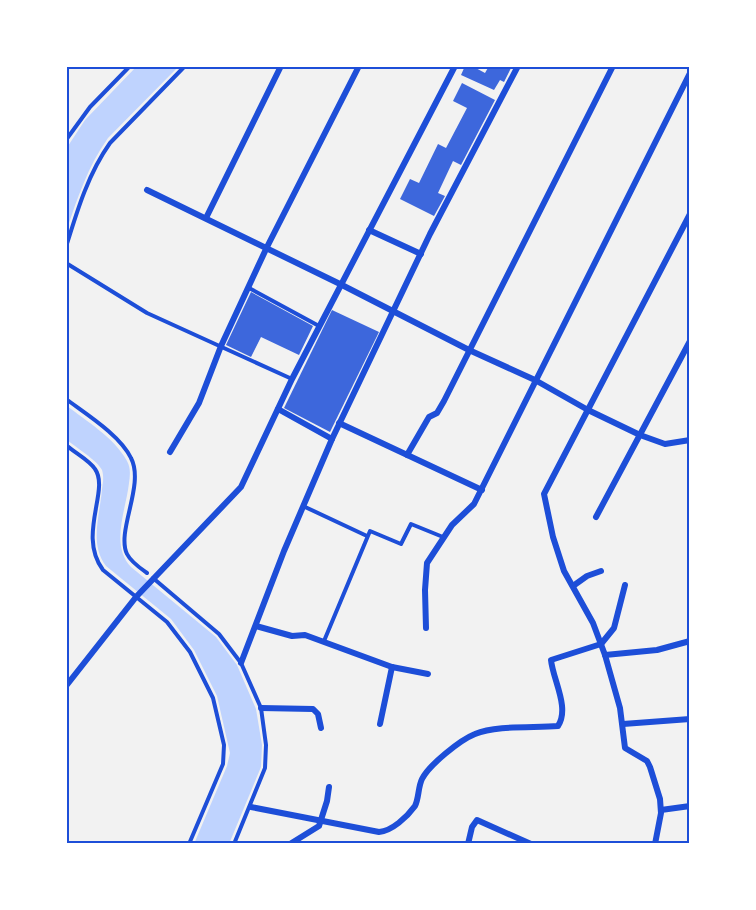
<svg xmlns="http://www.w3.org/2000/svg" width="756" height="910" viewBox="0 0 756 910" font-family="'Fira Sans Condensed',sans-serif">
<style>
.water{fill:#bfd3fe}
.building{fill:#3d67dc}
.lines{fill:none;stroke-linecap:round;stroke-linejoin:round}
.service{stroke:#1d4ed8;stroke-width:4}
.minor{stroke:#1d4ed8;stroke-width:6}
.neatline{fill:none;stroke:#1d4ed8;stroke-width:2}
</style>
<rect width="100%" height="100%" fill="#f2f2f2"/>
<!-- water -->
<g class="water">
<path d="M137,66H179L108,138C88,166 77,199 66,232L68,146L85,120Z"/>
<path d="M66,405C87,422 114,437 127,461C131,468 130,476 129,483C126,510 110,545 131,567L216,637L237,665L256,709L262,745L261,767L229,844H194L227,766L230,753L217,696L194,650L171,619L106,566C89,544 100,515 102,489C103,483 104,476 102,470C97,460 75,447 66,439Z"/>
</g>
<!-- building -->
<g class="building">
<path d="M465,66H472L485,73L489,66H512L504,82L500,80L494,90L461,75Z"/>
<path d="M462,83L495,100L461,165L453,161L438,193L445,196L434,216L400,199L410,179L419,183L438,144L446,148L467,108L453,101Z"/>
<path d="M251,292L313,326L299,355L261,337L251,357L226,345Z"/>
<path d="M332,310L379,332L330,432L284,408Z"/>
</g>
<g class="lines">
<!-- service -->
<g class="service">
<path d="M66,140L90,107L130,66"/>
<path d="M66,247C77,211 88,174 110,143L185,66"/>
<path d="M66,263L147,313L292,379"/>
<path d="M249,288L319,326"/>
<path d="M66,399C86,414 120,435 131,458C145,485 116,531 127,554C131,562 140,568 147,573"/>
<path d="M66,445C75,453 89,460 95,469C110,490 77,535 103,570L167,622L190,652L213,698L224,745L223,764L189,844"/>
<path d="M303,506L367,536"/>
<path d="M153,578L219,634L241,663L261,708L266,745L265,768L234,844"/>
<path d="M324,641L370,531L401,544L411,524L443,537"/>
</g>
<!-- minor -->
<g class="minor">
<path d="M147,190L340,284L469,350L535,380L588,410L640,435L665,444L690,440"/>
<path d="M206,218L281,66"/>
<path d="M369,230L421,254"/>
<path d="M278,409L332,439"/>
<path d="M339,423L482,490"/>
<path d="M170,452L199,403L221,346L267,247L359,66"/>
<path d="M407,455L429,417L437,413L444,401L613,66"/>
<path d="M596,517L690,341"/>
<path d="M573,586L587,576L601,571"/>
<path d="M256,626L292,636L305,635L392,667L428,674"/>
<path d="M426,628L425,590L427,563L452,525L474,504L690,73"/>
<path d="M605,655L657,650L690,641"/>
<path d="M241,663L284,551L332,439L430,234L518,66"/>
<path d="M66,686L136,597L241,487L292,379L455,66"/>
<path d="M261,708L313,709L318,714L321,728"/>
<path d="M380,724L392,667"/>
<path d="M623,724L690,719"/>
<path d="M251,807L379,832C392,831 407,817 415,806C419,798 418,787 422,779C429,765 460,740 475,734C496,725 534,728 558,726C570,708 553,680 551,660L601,644L614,628L625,585"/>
<path d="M661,810L690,806"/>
<path d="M290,844L319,826L327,801L329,787"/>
<path d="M468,844L472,827L477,820L531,844"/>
<path d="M655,844L661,813L660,799L650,767L647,761L625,748L620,708L605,655L593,623L564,571L553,537L544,494L690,214"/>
</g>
</g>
<!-- border -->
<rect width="756" height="910" fill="none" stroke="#ffffff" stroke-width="135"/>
<rect x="68" y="68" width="620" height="774" class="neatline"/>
</svg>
